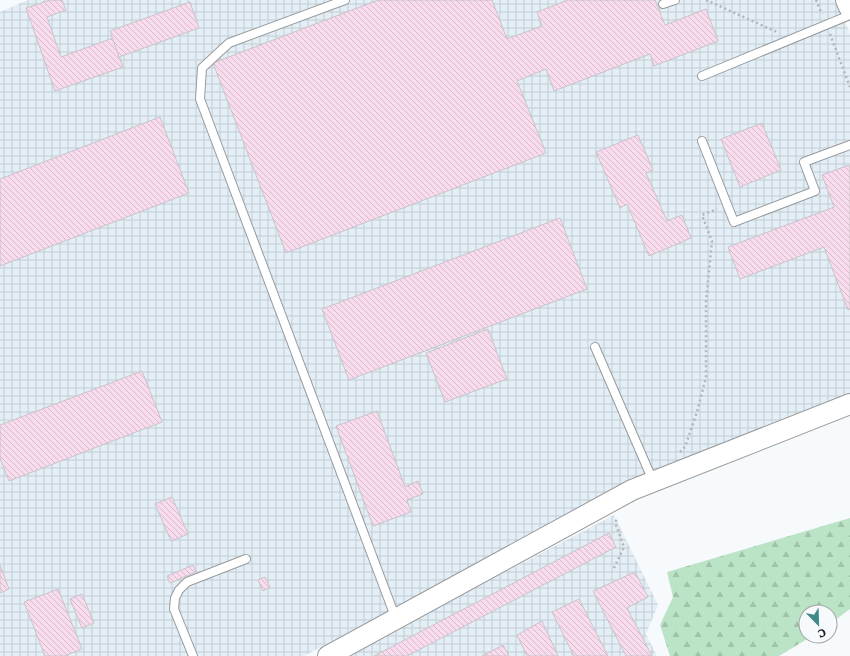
<svg xmlns="http://www.w3.org/2000/svg" width="850" height="656" viewBox="0 0 850 656" font-family="Literata,serif">
<style>
.industrial{fill:url(#industrial-grid)}
.forest{fill:url(#forest-firs)}
.building{fill:url(#building-back-hatch);stroke:#c7c4c6}
.lines{fill:none;stroke-linecap:round;stroke-linejoin:round}
.service-casing{stroke:#989b9d;stroke-width:10}
.tertiary-casing{stroke:#989b9d;stroke-width:22}
.secondary-casing{stroke:#989b9d;stroke-width:24}
.path{stroke:#b2b5b7;stroke-width:2.5;stroke-dasharray:2 3;stroke-linecap:butt}
.service{stroke:#fff;stroke-width:8}
.tertiary{stroke:#fff;stroke-width:20}
.secondary{stroke:#fff;stroke-width:22}
</style>
<defs>
<pattern id="industrial-grid" width="8" height="8" patternUnits="userSpaceOnUse"><rect width="8" height="8" fill="#e4eef6"/><path d="M0 4h8M4 0v8" fill="none" stroke="#c3ccd3"/></pattern>
<pattern id="forest-firs" width="22" height="20" patternUnits="userSpaceOnUse"><rect width="22" height="20" fill="#bbe3c6"/><path d="M5 1l3.5 6h-7zM16 11l3.5 6h-7z" fill="#a0c2aa"/></pattern>
<pattern id="building-back-hatch" width="6" height="6" patternUnits="userSpaceOnUse"><rect width="6" height="6" fill="#f9dbee"/><path d="M-1 5l2 2M0 0l6 6M5-1l2 2" fill="none" stroke="#d5bccc"/></pattern>
</defs>
<rect width="100%" height="100%" fill="#f6fafc"/>
<!-- industrial -->
<g class="industrial">
<path d="M28,0H837L850,34V398L628,482L304,656H0V12Z"/>
<path d="M614,515L658,605L646,634L657,656H346Z"/>
</g>
<!-- forest -->
<path class="forest" d="M850,518V609L830,624V612H806V636H812L779,656H670L660,625L673,597L667,572Z"/>
<!-- building -->
<g class="building">
<path d="M50,0H62L66,10L47,17L61,57L113,38L123,67L55,91L26,8Z"/>
<path d="M378,0H492L507,39L542,26L537,12L568,0H655L665,25L706,9L718,41L654,66L650,54L554,91L546,69L517,81L546,153L286,253L213,63Z"/>
<path d="M190,2L199,28L119,57L110,31Z"/>
<path d="M160,117L189,193L0,266V179Z"/>
<path d="M762,123L781,170L740,187L721,139Z"/>
<path d="M638,135L653,170L646,173L667,221L682,215L691,238L649,256L627,204L620,208L596,152Z"/>
<path d="M849,165L850,169V309L848,310L824,247L740,279L728,247L834,207L822,175Z"/>
<path d="M560,218L587,289L349,380L322,309Z"/>
<path d="M488,329L507,379L445,402L426,353Z"/>
<path d="M142,371L162,422L9,481L0,458V425Z"/>
<path d="M377,411L405,487L418,481L423,494L407,500L411,512L373,526L336,426Z"/>
<path d="M172,497L188,534L171,541L155,504Z"/>
<path d="M609,533L616,547L407,656H374Z"/>
<path d="M0,565L9,589L0,593Z"/>
<path d="M193,565L196,572L170,583L167,576Z"/>
<path d="M635,572L648,597L627,608L652,656H626L593,591Z"/>
<path d="M265,577L270,587L263,591L258,580Z"/>
<path d="M58,589L82,649L65,656H45L24,602Z"/>
<path d="M82,594L94,623L82,628L70,599Z"/>
<path d="M579,599L608,656H574L552,612Z"/>
<path d="M542,621L558,656H527L517,635Z"/>
<path d="M503,645L509,656H482Z"/>
</g>
<g class="lines">
<!-- service casing -->
<g class="service-casing">
<g id="service">
<path d="M345,0L229,43L202,68L200,99L396,619"/>
<path d="M663,4L675,0"/>
<path d="M702,76L850,15"/>
<path d="M702,141L734,222L815,191L804,162L850,145"/>
<path d="M595,347L653,481"/>
<path d="M193,656L174,609L175,598L179,590L187,582L246,559"/>
</g>
</g>
<!-- tertiary casing -->
<g class="tertiary-casing">
<path id="tertiary" d="M328,656L632,490L850,404"/>
</g>
<!-- secondary casing -->
<g class="secondary-casing">
<path id="secondary" d="M847,0L850,7"/>
</g>
<!-- path -->
<g class="path">
<path d="M706,0L779,33"/>
<path d="M816,0L822,14"/>
<path d="M830,34L850,87"/>
<path d="M680,452L685,447L697,412L706,377V301L712,241L702,215L717,209"/>
<path d="M614,568L624,547L616,525V518"/>
</g>
<!-- service -->
<use href="#service" class="service"/>
<!-- tertiary -->
<use href="#tertiary" class="tertiary"/>
<!-- secondary -->
<use href="#secondary" class="secondary"/>
</g>
<!-- north arrow -->
<g transform="translate(818 624) rotate(157)"><circle r="19" fill="#f6fafc" stroke="#a0a3a5"/>
<path d="M0-3L7 15L0 10L-7 15Z" fill="#408989"/>
<text y="-6" font-size="11" font-weight="bold" text-anchor="middle" fill="#1f2022">С</text>
</g>
</svg>
